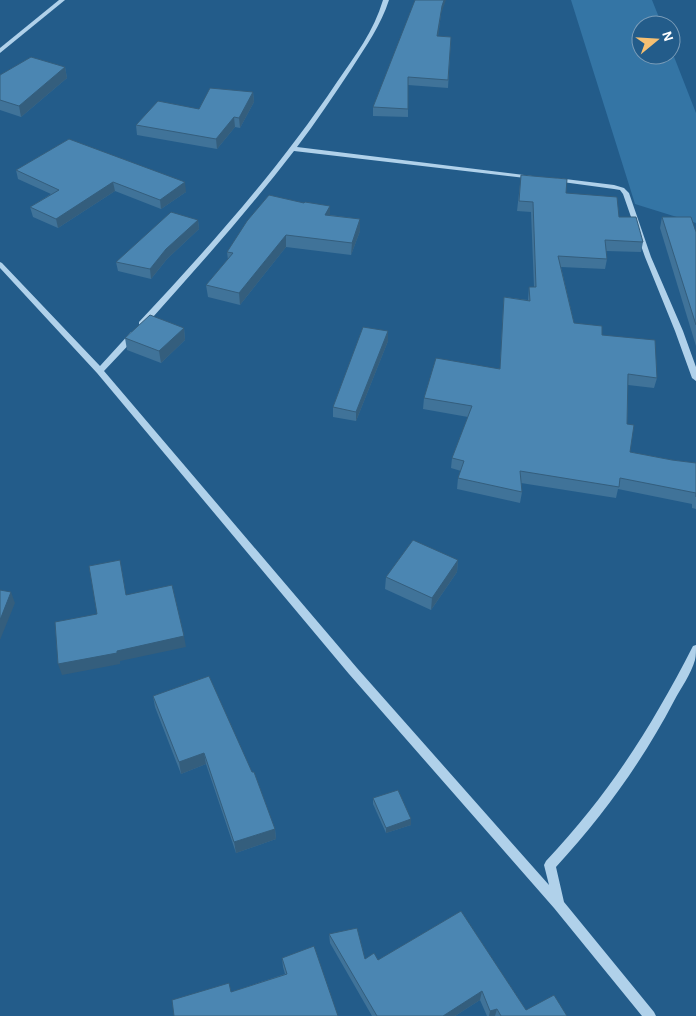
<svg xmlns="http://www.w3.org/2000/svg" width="696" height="1016" viewBox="0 0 696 1016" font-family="'Alegreya Sans',sans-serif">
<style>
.green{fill:#3475a5}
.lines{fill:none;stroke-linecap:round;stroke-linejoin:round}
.minor{fill:#b0d1ea;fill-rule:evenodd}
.wall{fill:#407399}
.shaded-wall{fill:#345e7d}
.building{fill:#4b86b2;stroke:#345e7d}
</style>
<rect width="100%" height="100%" fill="#235c8a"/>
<!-- green -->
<path class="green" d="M571,0H652L662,25H641V55H671V49L696,113V223L635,204Z"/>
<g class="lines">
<!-- minor -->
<g class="minor">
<path d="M59,0H65L0,53V48Z"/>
<path d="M383,0H389C381,25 366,46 352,68C334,95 316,122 297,147L532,176L534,177V179L294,151C247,212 196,269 145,326H139V322C210,246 279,169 337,82C355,56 374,31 383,0Z"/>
<path d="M557,178L614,185L624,188L629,193L651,257L683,331L696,367V381L692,378L675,331L645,257L623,194L620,190L614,189L555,181L554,180Z"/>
<path d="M0,262L2,263L100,366L131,332H137L138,334L137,336L104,371L357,668L549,885L544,865L546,861C609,794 651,728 693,646L696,645C696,650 696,656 695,660C691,674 681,688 674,701C642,762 602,817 556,867L564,902L654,1012L656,1016H642L554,908L349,674L97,373L0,268Z"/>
</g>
</g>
<!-- wall -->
<g class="wall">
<path d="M441,14L438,36L451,37L448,88L408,85V117L373,116V107Z"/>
<path d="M65,67L67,78L21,117L0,110V75Z"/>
<path d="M253,92L254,102L240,128L235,127L217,149L137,135L136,125L199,109Z"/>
<path d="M69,139L186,192L161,209L115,191L58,228L33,217L30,207L51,194L18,179L16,170Z"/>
<path d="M521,175L566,193L619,217L643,242L641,252L606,251L607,259L605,269L561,267L574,323L602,335L657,378L654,388L628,385L627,424L630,452L672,460L696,463V509L692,508V504L618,489L616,498L521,483L522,492L520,503L457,489L458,478L461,471L451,468L452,458L468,417L423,409L424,398L500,368L503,308L504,297L528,300L529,287H534L531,212L517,211Z"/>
<path d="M330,215L360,219V231L351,255L286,247L240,305L208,297L206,285L228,260L227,252Z"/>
<path d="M662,217L696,232V346L660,228Z"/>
<path d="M198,220L199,229L167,259L151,279L118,271L116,262Z"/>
<path d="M184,328L185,340L161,363L127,350L125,338Z"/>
<path d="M388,331V341L356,421L333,417V407Z"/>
<path d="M458,560L457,572L431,610L385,589L386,577Z"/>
<path d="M153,696L275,829L276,839L236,853L206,764L181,774L155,707Z"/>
<path d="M373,798L411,825L386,833L373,804Z"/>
<path d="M461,911L526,1010L567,1016H487L480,1000L455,1016H372L330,943L329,934L365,959L378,960Z"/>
<path d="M282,958L338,1016L231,992L285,974L283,967Z"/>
</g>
<!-- shaded-wall -->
<g class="shaded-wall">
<path d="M444,0H446L441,14L437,44V36L442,6Z"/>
<path d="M65,67L67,78L21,117L19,106Z"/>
<path d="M253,92L254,102L240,128L239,118Z"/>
<path d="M234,117L235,127L217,149L216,139Z"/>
<path d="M113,182L115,191L58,228L56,219Z"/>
<path d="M185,182L186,192L161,209L160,200Z"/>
<path d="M330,206V218L325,215Z"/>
<path d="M360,219V231L351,255L352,243Z"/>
<path d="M198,220L199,229L167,259L151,279L150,269L166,249Z"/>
<path d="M286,235V247L240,305L239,293Z"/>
<path d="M184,328L185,340L161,363L159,351Z"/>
<path d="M388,331V341L356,421V412Z"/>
<path d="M458,560L457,572L431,610L432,598Z"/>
<path d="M11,592L15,603L0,640V620Z"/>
<path d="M184,636L186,647L120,661V664L62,675L58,664Z"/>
<path d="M204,753L206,764L181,774L179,762Z"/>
<path d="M411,819V825L386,833V828Z"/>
<path d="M275,829L276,839L236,853L234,842Z"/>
<path d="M482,991L480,1000L455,1016H443Z"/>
<path d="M497,1009L495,1016H489L490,1011Z"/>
</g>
<!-- building -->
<g class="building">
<path d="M415,0H444L442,6L437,36L451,37L448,80L408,77V109L373,107Z"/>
<path d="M31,57L65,67L19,106L0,100V75Z"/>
<path d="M210,88L253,92L239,118L234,117L216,139L136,125L158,101L199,109Z"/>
<path d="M69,139L185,182L160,200L113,182L56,219L30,207L59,190L16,170Z"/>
<path d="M521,175L567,179L566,193L617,197L619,217H636L643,242L605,240L607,259L558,256L574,323L602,326V335L655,340L657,378L628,374L627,424L634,425L630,452L672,460L696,463V497V493L620,478L619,487L520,471L522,492L458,478L464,461L452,458L472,406L424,398L436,358L500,369L504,297L530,301L529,287H536L533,202L519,201Z"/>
<path d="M269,195L304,203L305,202L330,206L325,215L360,219L352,243L286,235L239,293L206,285L233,253L227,252L247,221Z"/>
<path d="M171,212L198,220L166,249L150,269L116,262Z"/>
<path d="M662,217H691L696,232V325Z"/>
<path d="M150,315L184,328L159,351L125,338Z"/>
<path d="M363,327L388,331L356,412L333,407Z"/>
<path d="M413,540L458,560L432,598L386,577Z"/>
<path d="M120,560L126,595L172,585L184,636L117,651V653L58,664L55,622L97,614L89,566Z"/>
<path d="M0,590L11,592L0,620Z"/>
<path d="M209,676L252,772H254L275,829L234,842L204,753L179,762L153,696Z"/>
<path d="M398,790L411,819L386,828L373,798Z"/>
<path d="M461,911L526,1010L554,995L567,1016H501L497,1009L490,1011L482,991L443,1016H377L329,934L357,928L365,959L374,953L378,960Z"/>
<path d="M314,946L338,1016H174L172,1000L229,983L231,992L287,974L282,958Z"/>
</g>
<!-- north arrow -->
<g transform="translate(656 40) rotate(72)"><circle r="24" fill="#235c8a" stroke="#7b9db9"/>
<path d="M0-4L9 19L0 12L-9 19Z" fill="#f6c072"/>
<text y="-8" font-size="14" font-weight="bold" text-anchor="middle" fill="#ffffff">N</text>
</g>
</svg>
